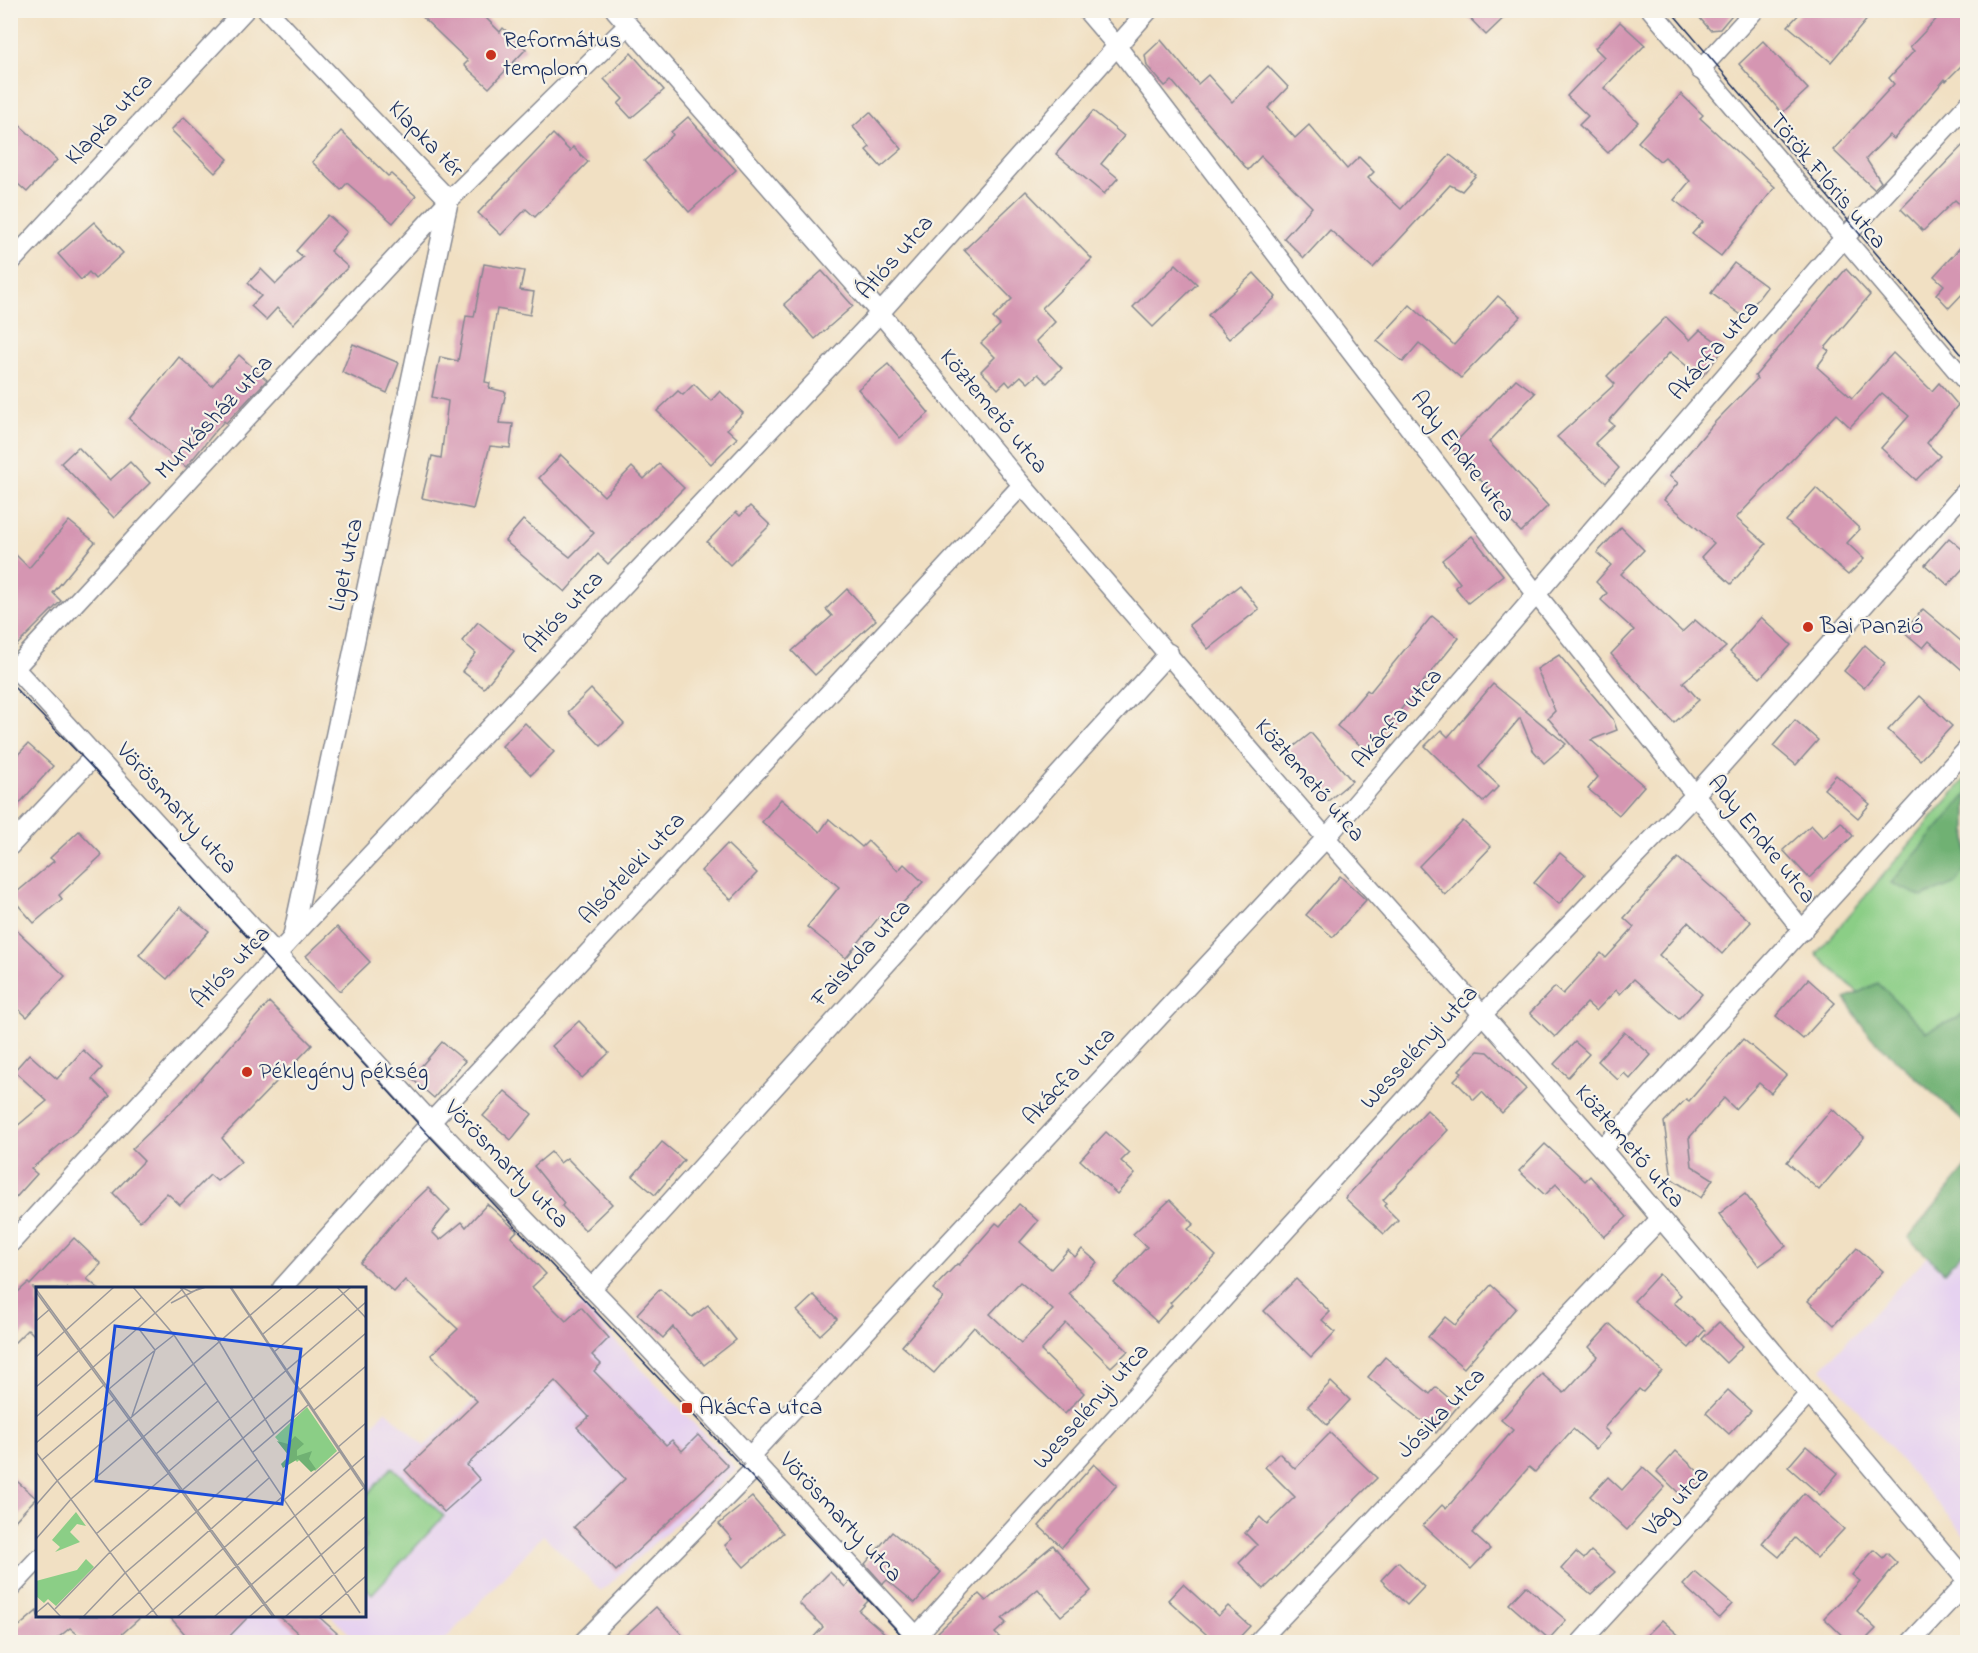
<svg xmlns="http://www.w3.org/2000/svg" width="1978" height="1653" viewBox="0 0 1978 1653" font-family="'Indie Flower',sans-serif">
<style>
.built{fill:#e6d2f0}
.green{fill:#8bce86;stroke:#537e72;stroke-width:1.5}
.forest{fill:#70b173;stroke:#467068;stroke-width:1.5}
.building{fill:#d596b2;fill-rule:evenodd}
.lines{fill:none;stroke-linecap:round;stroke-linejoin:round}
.street-casing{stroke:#868890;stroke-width:21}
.street{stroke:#fff;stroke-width:18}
.tram{stroke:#1b2f5e;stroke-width:1.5}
.poi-dot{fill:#c8321e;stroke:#f7f3e8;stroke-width:2}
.labels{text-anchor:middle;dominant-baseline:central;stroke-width:4.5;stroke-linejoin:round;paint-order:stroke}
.poi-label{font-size:24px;fill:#1b2f5e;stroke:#f7f3e8;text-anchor:start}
.street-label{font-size:24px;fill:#1b2f5e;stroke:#f7f3e8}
.inset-road{fill:none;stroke:#9b999b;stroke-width:1.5}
.view{fill:#1d4ed8;fill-opacity:0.15;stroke:#1d4ed8;stroke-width:3}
.inset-edge{fill:none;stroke:#1b2f5e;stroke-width:3}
</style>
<rect width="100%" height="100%" fill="#f7f3e8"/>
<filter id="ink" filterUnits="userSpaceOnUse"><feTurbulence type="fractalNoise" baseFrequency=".0167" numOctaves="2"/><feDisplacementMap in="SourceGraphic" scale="12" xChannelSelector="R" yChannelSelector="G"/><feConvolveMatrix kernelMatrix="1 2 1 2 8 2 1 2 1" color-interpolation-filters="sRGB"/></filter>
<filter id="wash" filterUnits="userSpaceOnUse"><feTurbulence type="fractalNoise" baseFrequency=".008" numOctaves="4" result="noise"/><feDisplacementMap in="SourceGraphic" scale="24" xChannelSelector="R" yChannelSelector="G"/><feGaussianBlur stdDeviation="1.35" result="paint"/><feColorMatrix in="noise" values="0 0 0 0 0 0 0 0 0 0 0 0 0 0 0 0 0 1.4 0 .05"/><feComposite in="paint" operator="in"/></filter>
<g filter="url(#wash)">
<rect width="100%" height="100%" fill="#f1e0c3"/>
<!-- built -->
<g class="built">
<path d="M1967,1214V1538L1822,1368Z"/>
<path d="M581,1305L737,1469L601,1591L543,1535L443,1642H358L331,1616H364L365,1433L386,1410L424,1446Z"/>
<path d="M199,1616H322L350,1642H174Z"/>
</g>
<!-- green -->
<g class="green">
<path d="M1967,777V1092L1816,954Z"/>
<path d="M392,1467L444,1516L372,1594L365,1587V1497Z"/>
</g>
<!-- forest -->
<g class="forest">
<path d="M1967,794V868L1956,883L1922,897L1891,883Z"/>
<path d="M1878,983L1926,1031L1958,1018L1967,1008V1124L1869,1035L1845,999Z"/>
<path d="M1967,1166V1249L1944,1272L1908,1238Z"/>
</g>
<g id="blocks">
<!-- building -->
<g class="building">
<path d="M415,10H478L500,32L503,28L526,49L489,88L464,65L468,61Z"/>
<path d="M1462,10H1512L1486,35Z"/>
<path d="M1693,10H1736L1720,29L1710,30Z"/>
<path d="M1803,10H1875L1831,62L1788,26Z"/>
<path d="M1945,10H1968V59L1946,81L1945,79L1894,139L1889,135L1866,159L1881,182L1874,189L1833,150L1894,84L1889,78L1914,51L1910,47Z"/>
<path d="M1620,22L1645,45L1604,88L1638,122L1608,153L1579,125L1588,116L1567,96L1604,57L1595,48Z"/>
<path d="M1161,40L1198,84L1208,75L1232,102L1268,66L1288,87L1268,108L1295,138L1309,125L1347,169L1359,157L1374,172L1368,178L1401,209L1450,155L1476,175L1462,191L1450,185L1373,268L1330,230L1304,258L1284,238L1312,207L1261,156L1248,170L1172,81L1165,86L1147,66L1145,55Z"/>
<path d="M1763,41L1808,89L1782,113L1739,64Z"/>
<path d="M631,53L664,90L631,118L618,104L623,99L604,79Z"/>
<path d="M1681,94L1703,115L1700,118L1775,187L1721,256L1692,234L1703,222L1674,200L1690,181L1665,157L1660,161L1638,142Z"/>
<path d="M1093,111L1124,136L1101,164L1118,178L1104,194L1056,154Z"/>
<path d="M870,112L902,149L881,167L866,150L870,147L853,127Z"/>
<path d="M10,116L57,160L27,192L10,177Z"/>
<path d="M184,117L228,159L215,173L171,130Z"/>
<path d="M688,117L736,170L689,212L644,161L673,135L671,132Z"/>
<path d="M341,131L388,176L391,174L416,196L393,223L347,183L341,190L312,162Z"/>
<path d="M553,134L570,151L573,147L588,162L535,217L526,209L501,235L478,213Z"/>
<path d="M1968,140V212L1955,200L1923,231L1901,209Z"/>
<path d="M1026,191L1092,259L1042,308L1055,322L1036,341L1062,368L1047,383L1038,374L1028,383L1021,376L1010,386L1006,381L998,389L981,371L995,357L981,343L1000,325L993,318L1012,299L964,250Z"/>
<path d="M328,215L347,232L330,251L348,267L293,324L277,308L266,320L251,306L261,296L248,283L261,269L276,284L303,257L296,251Z"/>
<path d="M94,222L123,253L95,279L89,272L81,280L58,254Z"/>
<path d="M1968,239V288L1949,308L1936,294L1944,285L1934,276Z"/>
<path d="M1734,263L1767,287L1744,317L1711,293Z"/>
<path d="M484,264L524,271L520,290L534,292L530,315L497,309L485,382L490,383L489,388L506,392L499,423L513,424L510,448L490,446L473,509L422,498L432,456L441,458L448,401L432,397L440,357L458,361L466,316L474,317Z"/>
<path d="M1176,264L1197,284L1153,327L1133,307Z"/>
<path d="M1846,269L1870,295L1825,348L1829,351L1817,367L1852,398L1893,353L1932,391L1939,383L1958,405L1927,443L1940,456L1916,480L1881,448L1909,416L1882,393L1850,427L1836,414L1736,518L1766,544L1731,584L1701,557L1714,543L1664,500L1678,483L1669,476L1715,422L1757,379L1755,376Z"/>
<path d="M822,271L853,306L815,339L784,304Z"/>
<path d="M1254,273L1276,297L1229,339L1208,315Z"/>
<path d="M1498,296L1521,316L1461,378L1419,343L1403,362L1377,341L1410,305L1454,345Z"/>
<path d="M1666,317L1690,340L1700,330L1725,348L1701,378L1670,352L1609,421L1614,425L1595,443L1619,468L1606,483L1557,437L1615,384L1607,376Z"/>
<path d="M353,344L399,363L387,393L342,372Z"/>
<path d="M239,355L267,380L226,423L224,421L186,467L129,419L179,357L212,386Z"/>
<path d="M888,364L929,413L900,438L858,389Z"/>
<path d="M1516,379L1535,393L1489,442L1548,506L1521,532L1491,501L1495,496L1451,447Z"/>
<path d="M694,384L711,401L720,391L743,413L727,429L737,438L711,464L657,411L678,391L683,395Z"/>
<path d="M78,447L110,480L130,462L150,483L114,518L61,463Z"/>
<path d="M561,455L604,496L632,467L644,479L659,464L684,488L608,564L598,554L565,592L505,541L523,520L570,557L594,533L539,478Z"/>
<path d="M1816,488L1860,529L1847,543L1864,559L1848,575L1786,521Z"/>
<path d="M750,506L770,525L730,565L707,542L736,512L740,516Z"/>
<path d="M69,521L95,542L53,593L61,601L10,652V549L29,568Z"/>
<path d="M1621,527L1644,550L1621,574L1682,632L1695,620L1726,647L1683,682L1699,700L1674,723L1611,654L1634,630L1601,600L1607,593L1596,582L1611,565L1597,553Z"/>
<path d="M1472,536L1503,575L1468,603L1455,587L1460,583L1442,560Z"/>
<path d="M1949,538L1968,554V563L1948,585L1925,565Z"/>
<path d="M1240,585L1259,609L1208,649L1189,625Z"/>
<path d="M847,589L876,620L815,675L792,651L832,616L826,609Z"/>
<path d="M1923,609L1968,647V675L1929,641L1923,648L1904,632Z"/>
<path d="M1432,616L1459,638L1367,751L1337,726L1367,690L1370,692Z"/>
<path d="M1761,617L1791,645L1760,678L1730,652Z"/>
<path d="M478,622L514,651L484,688L462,671L476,653L462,641Z"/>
<path d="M1865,645L1885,663L1864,688L1844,671Z"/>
<path d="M1559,655L1613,719L1617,730L1591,740L1644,786L1619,815L1588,789L1598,777L1548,718L1555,711L1537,669Z"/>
<path d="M1493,684L1566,744L1544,763L1533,750L1520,718L1479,767L1499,786L1483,802L1425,746L1441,730L1448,737Z"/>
<path d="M591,689L624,724L601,746L568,712Z"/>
<path d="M1920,696L1952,726L1920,760L1888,730Z"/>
<path d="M1795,720L1818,740L1796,765L1773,746Z"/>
<path d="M525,723L554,752L531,775L502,746Z"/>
<path d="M1311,733L1352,781L1328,801L1287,752Z"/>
<path d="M28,744L53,766L10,814V763Z"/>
<path d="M1836,775L1870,804L1858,818L1824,789Z"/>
<path d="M781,799L820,832L829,819L862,847L868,841L898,871L904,864L923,882L884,922L879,917L846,958L807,927L839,887L762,822Z"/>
<path d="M1463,821L1491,847L1445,895L1419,866Z"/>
<path d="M1841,822L1853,836L1809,878L1783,850L1811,825L1823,838Z"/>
<path d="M79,831L102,855L59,895L62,899L34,923L11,897L54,861L50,858Z"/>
<path d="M727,844L757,873L731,900L701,871Z"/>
<path d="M1560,853L1585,874L1559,904L1534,883Z"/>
<path d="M1678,858L1751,922L1722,954L1688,922L1659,955L1702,994L1679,1019L1634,979L1620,994L1616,990L1596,1011L1587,1003L1555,1037L1530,1013L1555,987L1563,994L1601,953L1606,958L1634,927L1624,918Z"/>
<path d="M1340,876L1366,900L1333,937L1306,915Z"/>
<path d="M180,907L209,931L167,979L139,955Z"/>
<path d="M10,924L65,976L27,1017L10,1001Z"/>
<path d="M337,927L370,962L340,991L306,956Z"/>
<path d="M1808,979L1835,1003L1803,1039L1776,1016Z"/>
<path d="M269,1002L312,1045L222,1138L241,1162L217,1181L210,1175L180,1205L167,1193L140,1221L113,1193L144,1161L132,1149L184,1099Z"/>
<path d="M579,1021L609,1053L582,1078L552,1046Z"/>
<path d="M1624,1032L1651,1055L1630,1079L1624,1073L1618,1080L1598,1061Z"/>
<path d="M1743,1039L1786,1075L1771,1093L1759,1083L1735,1109L1724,1098L1689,1138L1692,1166L1713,1179L1701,1198L1672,1179L1664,1122L1686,1099L1689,1101Z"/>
<path d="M442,1042L465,1061L434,1098L411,1078Z"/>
<path d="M1575,1042L1589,1054L1568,1077L1554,1064Z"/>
<path d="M83,1050L102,1068L92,1079L110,1096L79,1129L31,1169L37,1174L10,1204V1132L47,1101L14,1071L29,1054L57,1079Z"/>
<path d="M1478,1051L1488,1052L1526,1089L1502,1113L1482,1092L1474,1100L1454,1080L1462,1072L1459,1070Z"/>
<path d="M505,1091L532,1114L511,1140L483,1116Z"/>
<path d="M1832,1109L1864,1137L1819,1190L1787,1162Z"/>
<path d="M1427,1110L1448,1130L1383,1200L1386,1203L1384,1206L1398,1220L1384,1234L1345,1198Z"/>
<path d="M1106,1132L1129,1153L1121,1161L1135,1174L1117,1194L1080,1160Z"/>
<path d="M662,1142L684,1160L655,1195L633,1176Z"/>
<path d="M1545,1144L1585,1181L1590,1176L1627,1217L1604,1237L1556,1184L1545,1195L1519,1171Z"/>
<path d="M551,1152L560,1163L567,1158L612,1204L585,1230L562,1206L564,1203L534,1166Z"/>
<path d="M428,1188L450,1210L432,1232L440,1240L462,1222L466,1227L487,1204L517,1231L511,1237L546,1274L532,1287L566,1321L581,1307L609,1338L592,1355L601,1364L594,1371L666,1445L672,1440L682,1451L698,1435L728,1466L616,1571L574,1527L625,1479L577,1427L589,1417L555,1381L467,1465L480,1480L444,1512L405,1470L477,1401L431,1355L458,1329L405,1280L394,1292L360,1263L398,1217Z"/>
<path d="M1745,1194L1786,1246L1759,1266L1719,1214Z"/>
<path d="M1170,1200L1194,1224L1188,1229L1216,1256L1170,1303L1172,1305L1157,1322L1114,1283L1147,1247L1133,1234Z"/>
<path d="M1019,1204L1038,1221L1020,1242L1051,1269L1068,1250L1075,1257L1082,1249L1097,1262L1069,1294L1128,1351L1111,1367L1066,1323L1041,1351L1084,1393L1065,1414L974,1327L934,1373L902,1346L943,1298L933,1289L957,1264L959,1265L996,1223L1000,1226ZM1020,1282L1053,1310L1021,1343L990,1314Z"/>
<path d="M74,1238L101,1264L87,1279L98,1288H33L38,1294V1339L28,1329L10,1347V1299L28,1283L30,1285Z"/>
<path d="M1857,1248L1883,1271L1834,1325L1808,1301Z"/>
<path d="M1659,1274L1681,1295L1674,1303L1705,1330L1689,1348L1634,1301Z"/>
<path d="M1296,1279L1330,1312L1322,1320L1335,1332L1311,1357L1264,1311Z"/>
<path d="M1491,1285L1516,1308L1464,1368L1428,1337L1445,1317L1455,1325Z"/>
<path d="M660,1289L692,1317L708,1305L736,1340L704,1365L673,1327L663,1338L637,1314Z"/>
<path d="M814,1295L837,1319L820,1335L797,1311Z"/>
<path d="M1719,1322L1743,1346L1726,1363L1702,1339Z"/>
<path d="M1610,1324L1662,1371L1643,1392L1639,1389L1604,1428L1610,1434L1596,1449L1573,1429L1535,1472L1529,1467L1472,1533L1490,1549L1471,1569L1423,1525L1442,1505L1446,1509L1513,1430L1501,1420L1542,1374L1564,1393L1598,1356L1589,1347Z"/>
<path d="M1385,1357L1430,1394L1436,1387L1458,1406L1436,1433L1368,1377Z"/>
<path d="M1331,1382L1350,1400L1327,1425L1308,1406Z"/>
<path d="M1728,1390L1751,1411L1729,1434L1706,1413Z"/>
<path d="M1330,1433L1377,1478L1264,1589L1239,1563L1257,1545L1245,1533L1260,1517L1267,1524L1295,1497L1265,1467L1279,1453L1295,1469Z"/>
<path d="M1806,1446L1838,1473L1820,1495L1788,1467Z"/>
<path d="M1676,1451L1705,1478L1685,1499L1657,1472Z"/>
<path d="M1094,1464L1117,1485L1062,1547L1039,1526Z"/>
<path d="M1643,1467L1665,1487L1627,1530L1590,1496L1608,1477L1622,1490Z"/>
<path d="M10,1475L36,1498L10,1526Z"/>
<path d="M1804,1493L1844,1529L1817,1558L1795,1538L1779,1557L1762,1543Z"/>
<path d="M752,1497L783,1533L744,1567L725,1545L732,1539L719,1524Z"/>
<path d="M892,1532L941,1572L915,1603L887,1580L883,1584L865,1564Z"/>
<path d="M1053,1545L1091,1591L1061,1616L1038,1589L1002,1619L1006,1623L995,1633L1004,1642H948L938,1632L979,1594L986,1601Z"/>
<path d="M1874,1550L1883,1558L1887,1553L1897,1563L1857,1611L1876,1629L1863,1642H1849L1824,1618L1860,1581L1852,1575Z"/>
<path d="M1591,1551L1615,1572L1591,1594L1561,1569L1576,1552L1584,1559Z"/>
<path d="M1398,1562L1424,1587L1407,1605L1381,1580Z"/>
<path d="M830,1572L845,1587L850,1581L868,1601L859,1611L895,1642H809L823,1627L799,1603Z"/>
<path d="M1695,1572L1732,1604L1719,1618L1683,1585Z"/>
<path d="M1183,1584L1218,1616L1228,1606L1250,1626L1235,1642H1215L1168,1600Z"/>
<path d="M1526,1586L1566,1620L1549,1639L1509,1604Z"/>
<path d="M656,1607L689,1642H618Z"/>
<path d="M37,1611L38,1616H142L113,1642H87L70,1628L53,1642H10V1634Z"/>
<path d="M169,1616H249L224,1642H192Z"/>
<path d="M279,1616H318L347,1642H308Z"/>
<path d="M1662,1620L1686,1642H1640Z"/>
</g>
</g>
</g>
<g filter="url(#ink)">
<use href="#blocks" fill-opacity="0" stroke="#868890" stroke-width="1.5"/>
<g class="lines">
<!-- street casing -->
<g class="street-casing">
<g id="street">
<path d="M267,10L449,200L628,25"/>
<path d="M615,10L880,313L1022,485L1326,838L1602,1149L1968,1582"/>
<path d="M1086,10L1116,45L1537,595L1803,931"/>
<path d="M1651,10L1968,384"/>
<path d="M1700,70L1755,10"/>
<path d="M10,263L245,10"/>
<path d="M10,663L431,1122L628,1326L922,1642"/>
<path d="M15,668L448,201"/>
<path d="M10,846L95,755"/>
<path d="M292,938L449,200"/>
<path d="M1602,1149L1968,748"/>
<path d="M10,1244L291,939L880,313L1149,10"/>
<path d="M282,1288L431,1122L1022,485"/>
<path d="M592,1288L1169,653"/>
<path d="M750,1456L1326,838L1838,245L1968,104"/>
<path d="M10,1589L38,1559"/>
<path d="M583,1642L758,1465"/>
<path d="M911,1642L1481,1016L1694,796L1968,489"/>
<path d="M1258,1642L1660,1219"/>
<path d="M1581,1642L1809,1394"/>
<path d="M1911,1642L1967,1582"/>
</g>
</g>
<!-- street -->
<use href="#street" class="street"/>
<!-- tram -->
<g class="tram">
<path d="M1670,10L1968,362"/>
<path d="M10,683L88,763L424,1130L908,1642"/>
</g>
</g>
</g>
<!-- markers -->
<g class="poi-dot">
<circle cx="491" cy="55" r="6"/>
<circle cx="1808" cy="627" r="6"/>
<circle cx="247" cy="1072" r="6"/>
<rect x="681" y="1402" width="12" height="12" rx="3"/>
</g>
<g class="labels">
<!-- poi labels -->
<g class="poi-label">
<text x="503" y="41">Református<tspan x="503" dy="28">templom</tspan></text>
<text x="1820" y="627">Bai Panzió</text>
<text x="259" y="1072">Péklegény pékség</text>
<text x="699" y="1408">Akácfa utca</text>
</g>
<!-- street labels -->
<g class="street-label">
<text transform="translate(110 120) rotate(-47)">Klapka utca</text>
<text transform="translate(425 140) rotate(46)">Klapka tér</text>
<text transform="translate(1827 182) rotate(50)">Török Flóris utca</text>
<text transform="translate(896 258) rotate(-49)">Átlós utca</text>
<text transform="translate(1715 351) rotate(-49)">Akácfa utca</text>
<text transform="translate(993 412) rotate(50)">Köztemető utca</text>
<text transform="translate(215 418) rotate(-47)">Munkásház utca</text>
<text transform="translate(1462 457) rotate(53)">Ady Endre utca</text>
<text transform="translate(347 565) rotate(-78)">Liget utca</text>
<text transform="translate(565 613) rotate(-47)">Átlós utca</text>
<text transform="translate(1398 719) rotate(-49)">Akácfa utca</text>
<text transform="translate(1309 781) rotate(49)">Köztemető utca</text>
<text transform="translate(176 809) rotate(48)">Vörösmarty utca</text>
<text transform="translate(1761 840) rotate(51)">Ady Endre utca</text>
<text transform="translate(633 869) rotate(-47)">Alsóteleki utca</text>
<text transform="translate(862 954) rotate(-48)">Faiskola utca</text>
<text transform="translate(232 968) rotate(-47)">Átlós utca</text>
<text transform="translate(1420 1048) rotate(-47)">Wesselényi utca</text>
<text transform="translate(1070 1077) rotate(-47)">Akácfa utca</text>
<text transform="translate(1629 1147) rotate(49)">Köztemető utca</text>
<text transform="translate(506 1165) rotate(46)">Vörösmarty utca</text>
<text transform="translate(1092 1407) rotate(-48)">Wesselényi utca</text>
<text transform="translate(1442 1414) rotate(-46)">Jósika utca</text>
<text transform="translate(1677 1502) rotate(-48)">Vág utca</text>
<text transform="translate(840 1518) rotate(47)">Vörösmarty utca</text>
</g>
</g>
<!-- overview -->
<g transform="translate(36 1287)">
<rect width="330" height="330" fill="#f1e0c3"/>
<path d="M271,120L301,164L279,184L267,170L261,175L239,150ZM40,225L50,239L41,237L34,245L44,255L19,265L24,260L16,253ZM50,272L58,280L20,319L12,312L8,316L0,309V294L41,283Z" fill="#8bce86"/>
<path d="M259,149L268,157L261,163V169L276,164L273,172L280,182L275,185L262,172L247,181L245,177L253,169L241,154L252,157Z" fill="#70b173"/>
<path class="inset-road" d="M97,0L138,48L324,326M144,0L184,56L238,147M145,0L155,5L170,0M194,0L330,204M195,0L330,201M301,0L330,31M0,2L239,330M0,5L237,330M135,16L166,0M0,34L14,22M103,42L119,63L138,48M227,47L283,0M238,65L315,0M0,70L78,0M0,100L106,10M73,102L118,64M277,124L330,79M96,129L119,63M0,130L149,0M0,156L69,97M301,161L330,136M0,165L122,330M217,165L272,118M120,167L182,114M6,173L80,111M133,184L330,15M248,213L303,165M0,218L21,194L247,0M60,247L134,185M0,252L35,212L170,96M19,322L74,265L330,46M0,326L12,316L25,330M47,330L89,286L221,173M75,330L233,191M109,330L246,210M141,330L330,168M178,330L330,199M213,330L330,229M249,330L330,259M283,330L330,289"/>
<path class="view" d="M79,39L265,62L246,217L60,194Z"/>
<rect width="330" height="330" class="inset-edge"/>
</g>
<!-- margin -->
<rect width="1978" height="1653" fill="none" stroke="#f7f3e8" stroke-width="36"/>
</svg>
